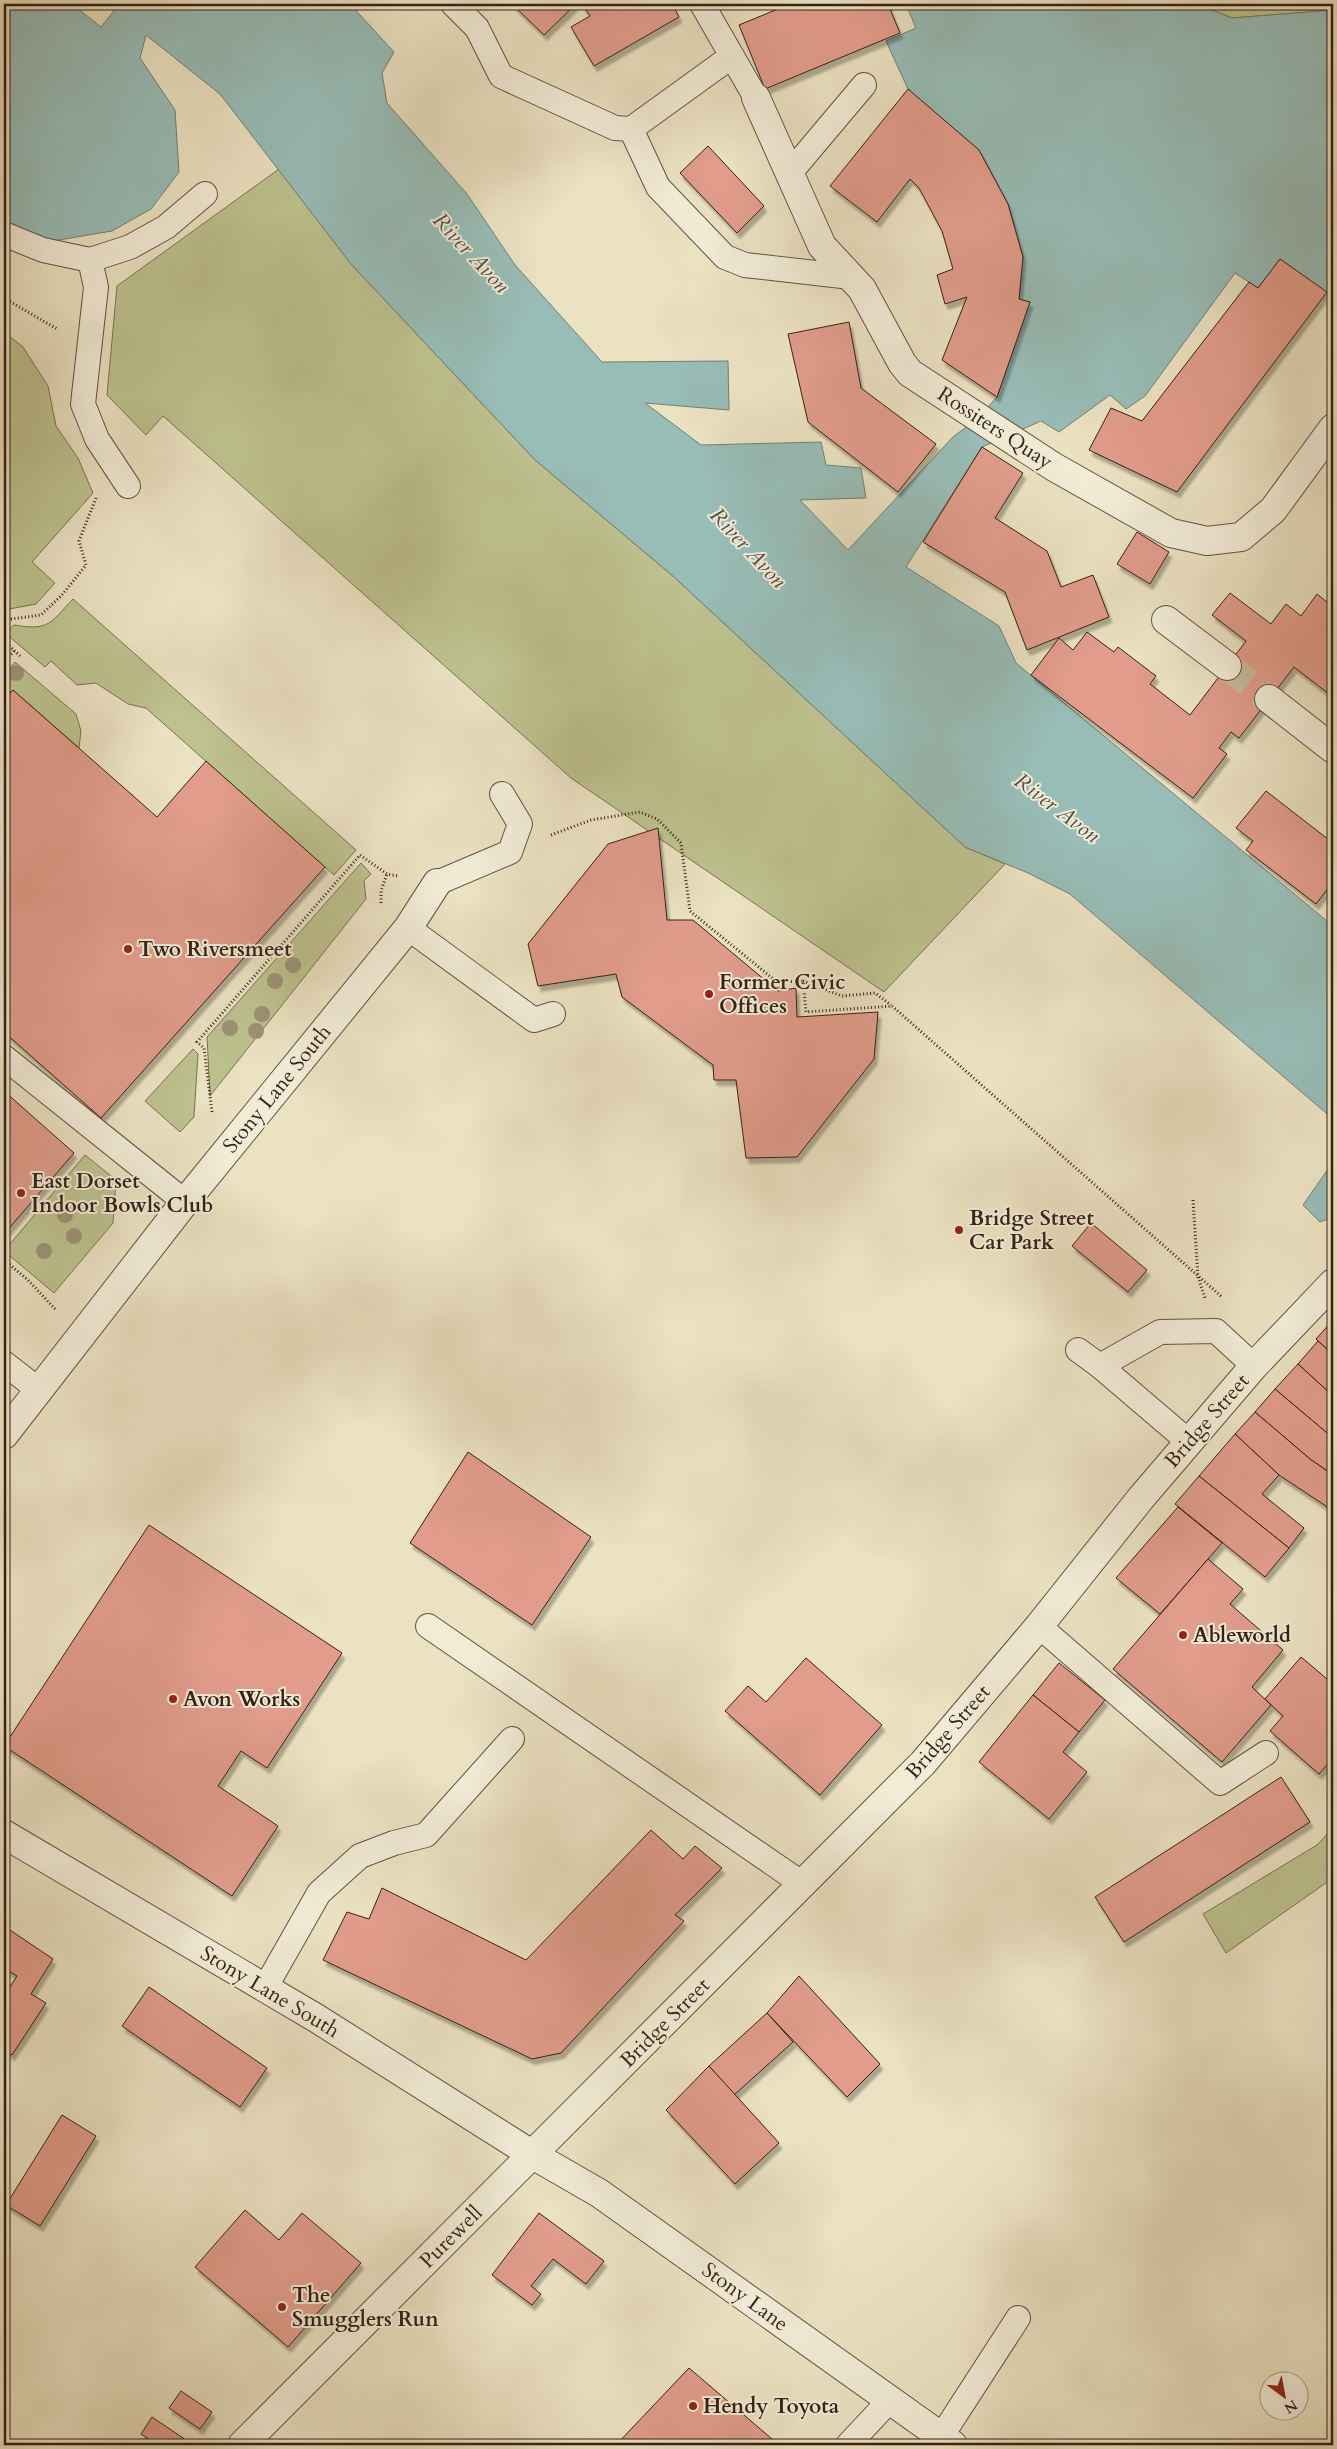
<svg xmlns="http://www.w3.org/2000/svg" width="1337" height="2449" viewBox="0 0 1337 2449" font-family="Cardo,serif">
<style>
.green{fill:#bdc28f;stroke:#7a7252}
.water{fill:#98bdb7;stroke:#717f76}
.building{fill:#e19c8b;stroke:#362115;filter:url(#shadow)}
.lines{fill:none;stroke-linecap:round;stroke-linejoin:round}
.minor-tunnel{stroke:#c7bb9f;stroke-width:28;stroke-dasharray:28 14;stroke-linecap:butt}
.service-casing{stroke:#635140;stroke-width:26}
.minor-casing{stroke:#635140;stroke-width:30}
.tertiary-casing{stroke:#635140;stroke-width:30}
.path{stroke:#362115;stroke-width:3;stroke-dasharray:1 2.5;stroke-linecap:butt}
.service{stroke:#f2ecd7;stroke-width:24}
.minor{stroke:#f2ecd7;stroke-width:28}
.tertiary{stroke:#f2ecd7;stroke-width:28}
.tree{fill:#9d9277}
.poi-dot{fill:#8f2418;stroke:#f2ecd7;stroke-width:2}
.labels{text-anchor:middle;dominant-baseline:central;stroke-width:4;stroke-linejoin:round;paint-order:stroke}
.street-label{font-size:21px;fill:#362115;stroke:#f2ecd7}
.poi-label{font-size:21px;font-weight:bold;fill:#362115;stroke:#f2ecd7;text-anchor:start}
.water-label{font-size:22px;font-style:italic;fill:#535046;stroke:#f2ecd7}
</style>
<defs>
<filter id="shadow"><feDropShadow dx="3" dy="5.5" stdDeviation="1" flood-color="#0004"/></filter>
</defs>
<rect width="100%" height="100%" fill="#ebe2c2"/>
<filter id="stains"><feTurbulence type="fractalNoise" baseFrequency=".004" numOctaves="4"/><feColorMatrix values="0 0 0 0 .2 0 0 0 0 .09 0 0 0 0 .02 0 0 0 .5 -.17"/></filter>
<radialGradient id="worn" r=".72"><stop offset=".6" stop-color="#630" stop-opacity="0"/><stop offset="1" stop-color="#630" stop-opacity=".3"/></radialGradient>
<!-- green -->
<g class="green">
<path d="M1197,4H1333V10L1232,18Z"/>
<path d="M279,169L351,264L534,459L674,577L965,847L1005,864L884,992L571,778L163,416L146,435L107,395L117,286Z"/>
<path d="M4,332L23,347L48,386L56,426L78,458L93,493L32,562L55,583L36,604L4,610Z"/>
<path d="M73,599L356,850L334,875L146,708L128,704L96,683L77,685L51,661L45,667L5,633L14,625C50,631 50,623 73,599Z"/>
<path d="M15,662L76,714L81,731L79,748L13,690L4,700V675Z"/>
<path d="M361,863L371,874L364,881L366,899L210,1096L207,1037Z"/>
<path d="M193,1049L198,1054L194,1117L180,1132L145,1101Z"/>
<path d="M85,1155L116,1180L113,1223L54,1293L4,1251Z"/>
<path d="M1333,1828V1878L1226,1953L1203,1914L1317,1845Z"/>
</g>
<!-- water -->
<g class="water">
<path d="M4,4H72L101,27L119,4H350L394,52L382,73L387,103L467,194L515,265L602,362L728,361L729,410L645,403L701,445L821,442L826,465L861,468L866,498L800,500L848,550L953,437L978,418L997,397L1030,302L1019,299L1023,257L1008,204L979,150L908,89L886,41L916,28L906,4H1197L1232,18L1333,10V297L1280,259L1258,288L1235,273L1145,396L1126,409L1110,395L1059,432L1041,421L982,447L906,567L999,626L1016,663L1333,926V1119L1070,894L1028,873L965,847L674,577L534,459L351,264L220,94L146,35L140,58L175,110L179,172L151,209L112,231L47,242L4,225Z"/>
<path d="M1333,1162V1217L1320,1222L1303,1205Z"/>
</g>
<!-- building -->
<g class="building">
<path d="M512,4H576L544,35Z"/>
<path d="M582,4H672L679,17L594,66L571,27L590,16Z"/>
<path d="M790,4H888L900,33L765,89L739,25Z"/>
<path d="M908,89L979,150L1008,204L1023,257L1019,299L1030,302L997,397L942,360L967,297L945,304L937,275L953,269L942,231L919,188L910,179L877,222L830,186Z"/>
<path d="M708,146L764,206L737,233L680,173Z"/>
<path d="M1280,259L1327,292L1177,492L1089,450L1111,408L1142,421L1249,282L1258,288Z"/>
<path d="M849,322L861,388L936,444L898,492L808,422L788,334Z"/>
<path d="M982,447L1023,473L995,518L1047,551L1061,587L1093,575L1109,617L1027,650L1005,592L923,542Z"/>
<path d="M1137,532L1169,552L1150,584L1117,564Z"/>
<path d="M1230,593L1271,624L1286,604L1301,616L1317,594L1333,607V697L1294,667L1239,738L1231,732L1219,748L1227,754L1193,798L1031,675L1059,638L1073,650L1087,632L1114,652L1118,647L1156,676L1150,684L1190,715L1246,641L1212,615Z"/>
<path d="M13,690L157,817L206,761L325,867L101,1118L4,1032V700Z"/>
<path d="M1266,791L1333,843V882L1316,904L1246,850L1253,841L1236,828Z"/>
<path d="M658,828L667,920H693L778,991L796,988L797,1017L878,1012L874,1059L797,1157L746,1158L736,1080H714L713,1065L622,997L616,974L538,986L528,944L608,844Z"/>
<path d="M4,1091L74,1153L4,1234Z"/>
<path d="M1091,1223L1147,1270L1128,1292L1072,1246Z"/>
<path d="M1333,1320V1355L1316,1339Z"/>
<path d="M1318,1341L1333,1355V1396L1298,1364Z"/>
<path d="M1298,1364L1333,1396V1438L1275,1389Z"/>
<path d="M1275,1389L1333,1438V1475L1310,1459L1255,1412Z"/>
<path d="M1255,1412L1310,1459L1333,1475L1332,1510L1279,1475L1235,1434Z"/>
<path d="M1235,1434L1279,1475L1262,1494L1304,1528L1289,1548L1199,1476Z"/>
<path d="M468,1452L591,1537L532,1625L410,1543Z"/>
<path d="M1199,1476L1289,1548L1265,1577L1175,1504Z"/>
<path d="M1178,1507L1222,1543L1160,1614L1116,1578Z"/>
<path d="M149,1525L342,1653L267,1768L241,1751L218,1786L278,1826L232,1896L4,1746Z"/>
<path d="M1208,1559L1243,1589L1230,1604L1283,1650L1252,1687L1271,1705L1222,1762L1113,1669Z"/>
<path d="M1301,1657L1333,1684V1758L1319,1774L1270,1731L1283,1716L1265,1699Z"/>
<path d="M806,1658L882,1725L820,1795L725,1711L748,1686L766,1702Z"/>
<path d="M1059,1663L1105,1700L1079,1732L1033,1695Z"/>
<path d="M1033,1695L1079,1732L1063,1752L1087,1772L1049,1819L979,1762Z"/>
<path d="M1281,1777L1310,1822L1124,1942L1095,1897Z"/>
<path d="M651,1830L683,1859L695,1846L722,1868L675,1915L684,1921L561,2053L532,2059L323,1960L347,1912L369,1919L382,1888L526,1960Z"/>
<path d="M4,1926L53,1959L31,1994L46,2003L12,2055L4,2050V1996L17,1976L4,1968Z"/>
<path d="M799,1976L880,2064L847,2097L767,2013Z"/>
<path d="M149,1987L267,2068L240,2107L122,2026Z"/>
<path d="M767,2013L793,2042L734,2095L709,2066Z"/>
<path d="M709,2066L779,2143L735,2184L666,2110Z"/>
<path d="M62,2115L96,2136L40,2226L6,2205Z"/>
<path d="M245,2210L279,2240L302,2213L361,2263L288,2347L195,2267Z"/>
<path d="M539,2213L604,2261L586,2284L553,2259L531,2286L541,2294L532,2305L492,2275Z"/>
<path d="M689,2368L779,2445H616Z"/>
<path d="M181,2391L212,2412L200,2429L169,2408Z"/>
<path d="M152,2417L189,2442L188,2445H158L141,2434Z"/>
</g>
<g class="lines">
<!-- minor-tunnel -->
<path class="minor-tunnel" d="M1227,666L1269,699"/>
<!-- service casing -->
<g class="service-casing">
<g id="service">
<path d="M453,4L477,28L501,76L615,128L631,129L732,56"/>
<path d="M702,4L756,98"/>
<path d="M631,129L658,187L725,257L745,265L851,277"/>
<path d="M789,174L864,85"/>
<path d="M4,234L43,250L90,260L96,287L83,404L97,439L128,486"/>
<path d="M90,260L130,247L166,227L205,194"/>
<path d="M437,883L510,852L520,824L502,794"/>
<path d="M408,928L534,1020L553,1014"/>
<path d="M4,1057L185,1202"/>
<path d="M1078,1350L1100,1366L1189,1442"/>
<path d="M4,1363L40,1391"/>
<path d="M1100,1366L1160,1332L1216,1331L1254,1366"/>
<path d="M428,1626L804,1885"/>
<path d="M1039,1626L1220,1783L1266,1753"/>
<path d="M265,1988L319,1893L360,1856L394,1843L426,1835L512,1739"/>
<path d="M941,2437L1018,2318"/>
<path d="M848,2445L889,2401"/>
</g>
</g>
<!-- minor casing -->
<g class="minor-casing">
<g id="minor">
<path d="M756,98L822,246L862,289L902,363L910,373L1054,467L1171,533L1207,541L1241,537L1273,510L1333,428"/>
<path d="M1166,620L1227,666"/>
<path d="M1269,699L1333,749"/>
<path d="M4,1435L185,1202L408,928L437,883"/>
<path d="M4,1834L316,2018L533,2155"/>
</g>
</g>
<!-- tertiary casing -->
<g class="tertiary-casing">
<g id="tertiary">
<path d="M533,2155L599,2193L953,2445"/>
<path d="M242,2445L923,1763L1039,1626L1141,1498L1254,1366L1333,1283"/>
</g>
</g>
<!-- path -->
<g class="path">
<path d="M4,298L57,329"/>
<path d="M4,620L41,615L62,595L86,565L79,541L96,498"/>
<path d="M4,641L20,656"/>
<path d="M4,662L14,651"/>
<path d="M551,835L591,820L640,812L657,819L681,843L690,911L777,982L803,981L806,1012L892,1006L1222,1297"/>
<path d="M381,903V891L387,874"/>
<path d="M803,981L842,996L875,993L891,1005"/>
<path d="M212,1112L204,1048L197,1042L360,855L387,874L398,876"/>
<path d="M1193,1200L1198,1277L1205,1298"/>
<path d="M4,1260L28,1280L56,1310"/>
</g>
<!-- service -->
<use href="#service" class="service"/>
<!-- minor -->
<use href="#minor" class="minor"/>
<!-- tertiary -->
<use href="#tertiary" class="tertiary"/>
</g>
<!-- trees -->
<g class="tree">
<circle cx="16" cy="673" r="8"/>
<circle cx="293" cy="965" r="8"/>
<circle cx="275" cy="981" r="8"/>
<circle cx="262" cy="1014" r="8"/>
<circle cx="230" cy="1028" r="8"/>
<circle cx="256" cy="1031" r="8"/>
<circle cx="65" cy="1215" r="8"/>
<circle cx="74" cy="1236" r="8"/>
<circle cx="44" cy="1251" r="8"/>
</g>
<!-- markers -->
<g class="poi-dot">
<circle cx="128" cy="949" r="5"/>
<circle cx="709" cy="994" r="5"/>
<circle cx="21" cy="1193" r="5"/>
<circle cx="959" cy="1230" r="5"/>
<circle cx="1183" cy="1635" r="5"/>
<circle cx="173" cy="1699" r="5"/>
<circle cx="282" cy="2307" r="5"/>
<circle cx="693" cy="2406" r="5"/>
</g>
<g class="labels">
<!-- street labels -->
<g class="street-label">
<text transform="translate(995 428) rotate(33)">Rossiters Quay</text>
<text transform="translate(277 1089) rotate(-51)">Stony Lane South</text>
<text transform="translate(1207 1421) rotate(-49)">Bridge Street</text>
<text transform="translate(948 1732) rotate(-49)">Bridge Street</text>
<text transform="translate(270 1992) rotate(31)">Stony Lane South</text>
<text transform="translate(665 2023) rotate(-45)">Bridge Street</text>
<text transform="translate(451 2237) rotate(-45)">Purewell</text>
<text transform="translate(745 2297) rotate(36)">Stony Lane</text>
</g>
<!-- poi labels -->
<g class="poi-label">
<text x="138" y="949">Two Riversmeet</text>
<text x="719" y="982">Former Civic<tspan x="719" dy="24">Offices</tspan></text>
<text x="31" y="1181">East Dorset<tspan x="31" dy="24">Indoor Bowls Club</tspan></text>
<text x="969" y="1218">Bridge Street<tspan x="969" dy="24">Car Park</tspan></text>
<text x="1193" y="1635">Ableworld</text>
<text x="183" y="1699">Avon Works</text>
<text x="292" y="2295">The<tspan x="292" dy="24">Smugglers Run</tspan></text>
<text x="703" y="2406">Hendy Toyota</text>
</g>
<!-- water labels -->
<g class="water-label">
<text transform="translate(471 253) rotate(47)">River Avon</text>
<text transform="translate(748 548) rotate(47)">River Avon</text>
<text transform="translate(1057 808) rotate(37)">River Avon</text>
</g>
</g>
<!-- margin -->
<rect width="1337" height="2449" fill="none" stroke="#ebe2c2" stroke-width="20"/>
<rect x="5" y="5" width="1327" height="2439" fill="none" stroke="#362115" stroke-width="2.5"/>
<rect x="10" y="10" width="1317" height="2429" fill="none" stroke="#362115"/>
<!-- north arrow -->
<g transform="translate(1284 2396) rotate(148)"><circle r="24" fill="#f2ecd7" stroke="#a79b89"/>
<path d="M0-4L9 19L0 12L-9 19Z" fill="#8f2418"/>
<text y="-8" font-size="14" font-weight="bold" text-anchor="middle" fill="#362115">N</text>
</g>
<rect width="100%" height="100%" filter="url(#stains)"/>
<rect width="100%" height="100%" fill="url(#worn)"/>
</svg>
